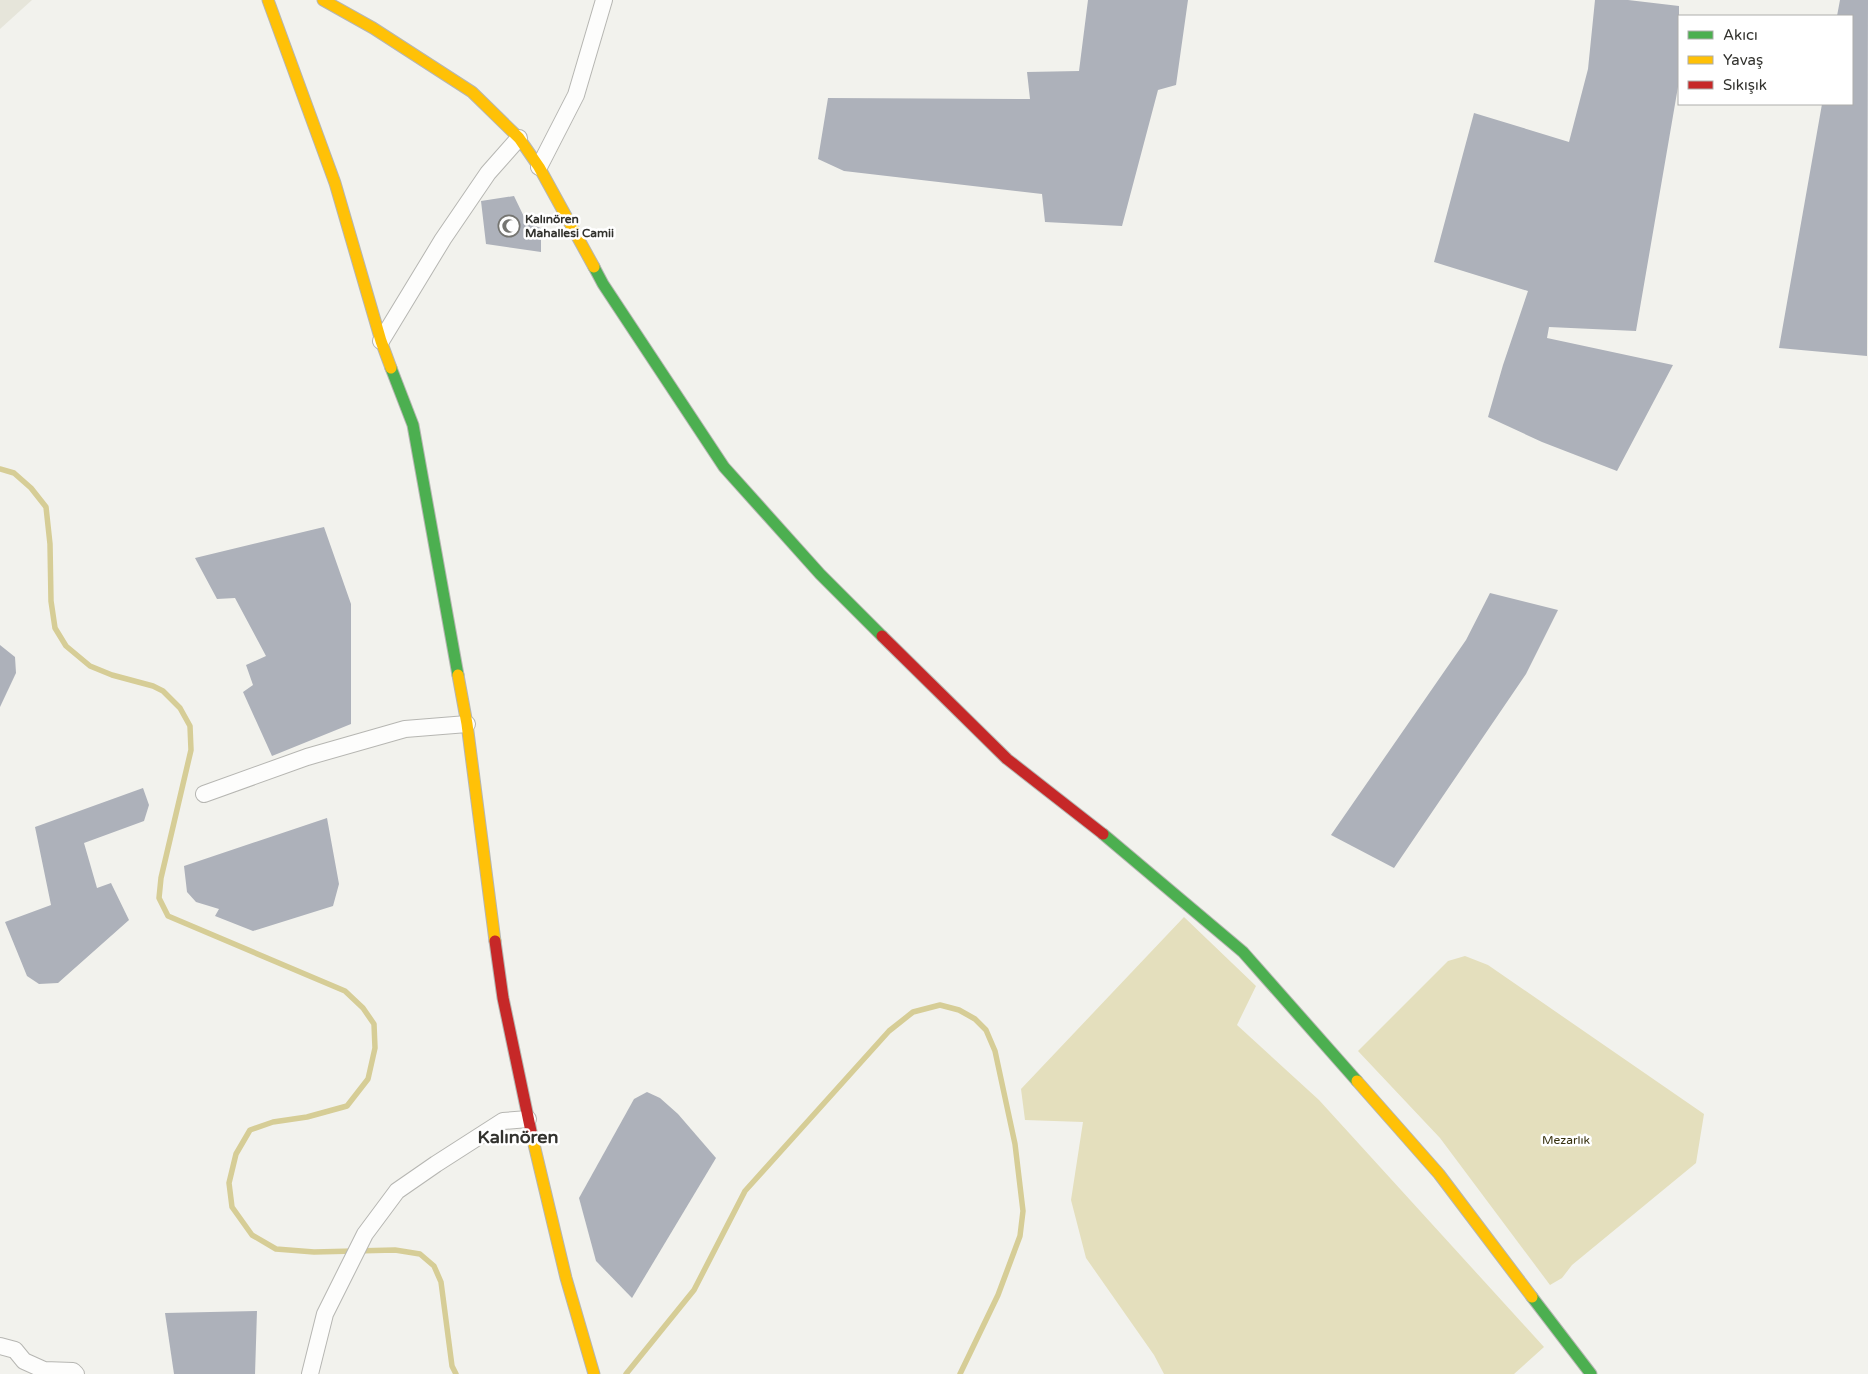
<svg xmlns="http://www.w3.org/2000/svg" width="1868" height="1374" viewBox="0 0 1868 1374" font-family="'Varela Round',sans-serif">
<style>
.built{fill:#e6e5da}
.green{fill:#e4dfbd}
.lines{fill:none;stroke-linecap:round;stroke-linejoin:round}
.stream{stroke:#d6cd96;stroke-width:5.5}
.building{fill:#adb1ba}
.street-casing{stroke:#b6b6b2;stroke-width:18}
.fast-casing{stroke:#b6b6b2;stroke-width:13}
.slow-casing{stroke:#b6b6b2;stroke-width:13}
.jam-casing{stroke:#b6b6b2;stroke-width:13}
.street{stroke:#fdfdfc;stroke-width:16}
.fast{stroke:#4caf50;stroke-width:11}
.slow{stroke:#ffc107;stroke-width:11}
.jam{stroke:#c62828;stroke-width:11}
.labels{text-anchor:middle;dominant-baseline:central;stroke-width:5;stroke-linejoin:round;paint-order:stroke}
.poi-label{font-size:12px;font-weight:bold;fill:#32322e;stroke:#fff;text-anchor:start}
.park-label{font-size:12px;fill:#37310f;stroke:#fff}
.district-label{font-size:18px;font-weight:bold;fill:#32322e;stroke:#fff}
</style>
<rect width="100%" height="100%" fill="#f2f2ed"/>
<!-- built -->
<path class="built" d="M0,0H32L0,29Z"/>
<!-- green -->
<g class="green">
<path d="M1184,917L1256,986L1237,1025L1319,1100L1544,1347L1514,1374H1164L1154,1355L1086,1258L1071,1200L1083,1122L1025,1120L1021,1089Z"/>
<path d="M1465,956L1488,965L1704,1114L1696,1163L1572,1265L1562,1278L1550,1285L1440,1138L1358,1051L1448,961Z"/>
</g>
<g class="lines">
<!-- stream -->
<g class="stream">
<path d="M0,469L14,473L31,488L46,507L50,544L51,601L55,628L66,646L90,666L112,675L153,686L163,691L180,708L190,726L191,750L161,878L159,898L168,916L345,991L363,1008L374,1024L375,1048L368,1079L347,1106L307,1117L273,1122L250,1130L236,1154L229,1183L232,1207L252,1235L276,1249L314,1252L395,1250L420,1254L434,1266L441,1282L452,1366L456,1374"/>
<path d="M626,1374L694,1290L745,1191L889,1031L913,1012L940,1005L959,1010L975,1019L986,1030L995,1051L1015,1144L1023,1211L1020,1236L998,1295L960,1374"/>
</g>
</g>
<!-- building -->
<g class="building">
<path d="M1088,0H1188L1176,85L1158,90L1122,226L1045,222L1042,194L844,171L818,159L828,98L1030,99L1027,72L1079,71Z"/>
<path d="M1595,0H1628L1679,6V81L1636,331L1549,327L1547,338L1673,365L1617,471L1542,442L1488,417L1503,365L1528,291L1434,262L1474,113L1569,142L1588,69Z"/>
<path d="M1840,0H1868L1867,356L1779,348L1822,104H1852V16H1837Z"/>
<path d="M514,196L527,223L541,228V252L486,244L481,201Z"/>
<path d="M324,527L351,604V724L272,756L243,692L253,685L246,665L266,656L235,598L217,599L195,558Z"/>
<path d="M1490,593L1558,610L1526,674L1394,868L1331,835L1466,640Z"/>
<path d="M0,645L15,657L16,673L0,707Z"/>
<path d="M143,788L149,805L144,821L84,843L97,888L111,883L129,920L58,983L39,984L27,976L5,922L51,905L35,827Z"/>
<path d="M327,818L339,884L333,906L253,931L215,916L219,909L196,902L187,892L184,866Z"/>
<path d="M647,1092L660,1098L678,1114L716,1158L632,1298L596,1261L579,1198L634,1099Z"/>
<path d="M257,1311L255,1374H174L165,1313Z"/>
</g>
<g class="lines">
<!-- street casing -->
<g class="street-casing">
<g id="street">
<path d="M539,167L576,95L604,0"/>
<path d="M381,341L443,239L488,173L519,138"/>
<path d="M204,794L307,757L405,729L467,724"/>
<path d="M0,1346L15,1350L24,1361L44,1370L73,1371L76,1374"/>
<path d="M310,1374L325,1314L365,1234L397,1191L436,1164L503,1121L528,1119"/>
</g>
</g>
<!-- fast casing -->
<g class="fast-casing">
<g id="fast">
<path d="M594,267L603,284L724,467L820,574L882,636"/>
<path d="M391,368L413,425L458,675"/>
<path d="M1103,834L1243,952L1357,1081"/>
<path d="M1532,1297L1591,1374"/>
</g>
</g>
<!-- slow casing -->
<g class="slow-casing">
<g id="slow">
<path d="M268,0L335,183L381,341L391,368"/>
<path d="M323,0L373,28L472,92L519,138L539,167L594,267"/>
<path d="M458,675L467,724L495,941"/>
<path d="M1357,1081L1439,1174L1532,1297"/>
<path d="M532,1136L566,1278L594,1374"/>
</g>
</g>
<!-- jam casing -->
<g class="jam-casing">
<g id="jam">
<path d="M882,636L1007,759L1103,834"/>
<path d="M495,941L503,998L532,1136"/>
</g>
</g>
<!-- street -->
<use href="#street" class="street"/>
<!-- fast -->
<use href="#fast" class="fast"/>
<!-- slow -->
<use href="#slow" class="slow"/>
<!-- jam -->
<use href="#jam" class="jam"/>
</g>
<!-- icons -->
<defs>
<g id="mosque-ring" transform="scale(1.125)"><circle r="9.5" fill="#fff" stroke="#757571" stroke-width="1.5"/><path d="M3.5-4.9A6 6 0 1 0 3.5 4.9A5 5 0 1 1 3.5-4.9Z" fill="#757571"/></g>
</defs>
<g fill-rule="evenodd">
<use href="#mosque-ring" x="509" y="226"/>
</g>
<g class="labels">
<!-- poi labels -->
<g class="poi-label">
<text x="525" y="219">Kalınören<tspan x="525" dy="14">Mahallesi Camii</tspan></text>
</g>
<!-- park labels -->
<g class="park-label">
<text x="1566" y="1140">Mezarlık</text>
</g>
<!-- district labels -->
<g class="district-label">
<text x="518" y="1137">Kalınören</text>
</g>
</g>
<!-- legend -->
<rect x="1678" y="15" width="175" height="90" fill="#ffffff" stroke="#adadab"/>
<rect x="1688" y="31" width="25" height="8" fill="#4caf50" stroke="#adadab"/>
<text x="1723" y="40" font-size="15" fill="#32322e">Akıcı</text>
<rect x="1688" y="56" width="25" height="8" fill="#ffc107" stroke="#adadab"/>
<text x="1723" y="65" font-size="15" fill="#32322e">Yavaş</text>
<rect x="1688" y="81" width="25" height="8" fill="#c62828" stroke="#adadab"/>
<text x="1723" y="90" font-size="15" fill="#32322e">Sıkışık</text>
</svg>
